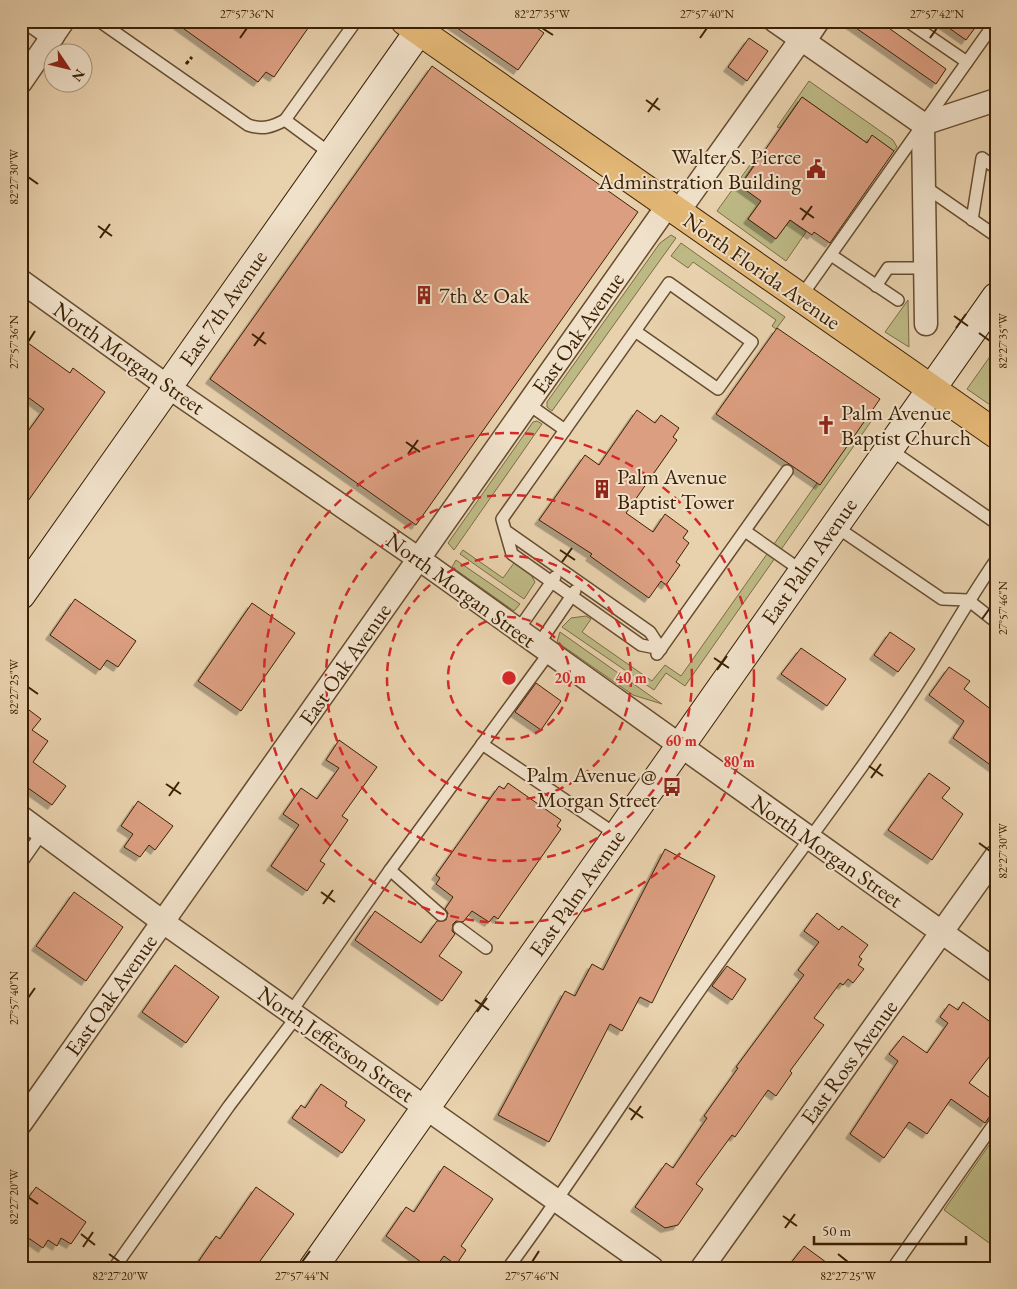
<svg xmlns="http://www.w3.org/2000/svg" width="1017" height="1289" viewBox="0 0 1017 1289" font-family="'EB Garamond',serif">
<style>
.green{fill:#bdb985;stroke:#7c6d45}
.building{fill:#db9e80;stroke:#3c2105;filter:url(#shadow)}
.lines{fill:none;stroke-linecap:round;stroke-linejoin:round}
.lane-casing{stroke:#674d2f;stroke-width:14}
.street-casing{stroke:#674d2f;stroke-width:25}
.secondary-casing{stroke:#3c2105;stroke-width:30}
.primary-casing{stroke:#3c2105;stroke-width:30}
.path{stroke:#3c2105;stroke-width:3;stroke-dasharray:4 2.5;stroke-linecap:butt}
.lane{stroke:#f0e1ca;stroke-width:11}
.street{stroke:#f0e1ca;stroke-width:22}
.secondary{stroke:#f0e1ca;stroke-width:28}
.primary{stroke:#e4b876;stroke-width:28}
.ticks{fill:none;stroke:#3c2105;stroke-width:2}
.ring{fill:none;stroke:#d62828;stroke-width:2.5;stroke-dasharray:9 6}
.labels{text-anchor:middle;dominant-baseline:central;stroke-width:4;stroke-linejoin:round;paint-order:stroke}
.poi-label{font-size:22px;fill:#3c2105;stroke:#f0e1ca;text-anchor:start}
.street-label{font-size:22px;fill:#3c2105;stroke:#f0e1ca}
.centre{fill:#d62828;stroke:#f0e1ca;stroke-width:2.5}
.ring-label{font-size:15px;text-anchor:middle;font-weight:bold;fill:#d62828;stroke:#f0e1ca;stroke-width:4;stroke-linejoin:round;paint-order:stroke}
.neatline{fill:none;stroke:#3c2105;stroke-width:2}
.ticks-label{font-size:12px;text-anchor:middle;fill:#3c2105}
</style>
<defs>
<filter id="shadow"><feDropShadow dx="-4.5" dy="4.5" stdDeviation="0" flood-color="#0004"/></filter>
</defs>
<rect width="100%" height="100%" fill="#e8d1ad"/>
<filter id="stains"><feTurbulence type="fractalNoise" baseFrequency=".004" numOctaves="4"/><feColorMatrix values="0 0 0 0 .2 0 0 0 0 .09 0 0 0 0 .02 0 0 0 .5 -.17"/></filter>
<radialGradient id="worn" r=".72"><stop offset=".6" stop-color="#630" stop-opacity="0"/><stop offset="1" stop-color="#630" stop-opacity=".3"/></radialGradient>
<!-- green -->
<g class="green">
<path d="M809,81L893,140L897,147L894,151L872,136L867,143L802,97L780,128L777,127Z"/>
<path d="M760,151L762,153L740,185L761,201L748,219L776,239L790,220L806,232L786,261L717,211Z"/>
<path d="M671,235L676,238L552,411L547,407V402L660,243Z"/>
<path d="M681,243L785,317L776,329L772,326L776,320L693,262L688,268L671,256Z"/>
<path d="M908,300L909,347L885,332Z"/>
<path d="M996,348V389L993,394L996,396V409L967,389Z"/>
<path d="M872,410L877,413L685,686L666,673L654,690L562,627L571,618L586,616L591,619L582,632L652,681L665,665L681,676L817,483Z"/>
<path d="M537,421L542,424L454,550L448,543L533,422Z"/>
<path d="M463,550L503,578L514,563L531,575L535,582L524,599L460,554Z"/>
<path d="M456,560L520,604L514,611L452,567Z"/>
<path d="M560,632L662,704L633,695L557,642Z"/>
<path d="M996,1135V1248L944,1210Z"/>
</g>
<!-- building -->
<g class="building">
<path d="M173,21H313L274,77L266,72L258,82Z"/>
<path d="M447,21H527L544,33L518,70Z"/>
<path d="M846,21H879L946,69L936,84Z"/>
<path d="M939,21H980L966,40Z"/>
<path d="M749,38L768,51L747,81L728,67Z"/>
<path d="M432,66L638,212L416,525L210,379Z"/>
<path d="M802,97L867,143L872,135L894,151L830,243L814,232L812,235L790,220L776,239L748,219L761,201L740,186Z"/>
<path d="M777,328L880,399L820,485L716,414Z"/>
<path d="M21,338L70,373L73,368L105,392L21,511V441L44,409L21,392Z"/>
<path d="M637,410L655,423L661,415L679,428L673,437L677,440L626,513L653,532L665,514L688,531L683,538L689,543L676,562L680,565L666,585L661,581L649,598L590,556L592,554L539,520L585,455L599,465Z"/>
<path d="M75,599L136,641L118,667L107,660L100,670L50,635Z"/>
<path d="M252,603L295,633L241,711L198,681Z"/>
<path d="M890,632L915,649L898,672L874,655Z"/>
<path d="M801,648L846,679L827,706L781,674Z"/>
<path d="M949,667L970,681L964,689L996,713V769L953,738L964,721L929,695Z"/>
<path d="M536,683L561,701L541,730L515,712Z"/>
<path d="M21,704L41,719L32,730L48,741L33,762L66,786L52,805L21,783Z"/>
<path d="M339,740L377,767L342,816L348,820L320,861L325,864L307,891L271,866L299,825L283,814L301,788L317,799L339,768L326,760Z"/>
<path d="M929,773L950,788L942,798L963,814L932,860L888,830Z"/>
<path d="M508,783L561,820L557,826L561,829L498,919L494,916L489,922L472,911L463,922L456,921L453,924L452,931L455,934L439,956L462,972L442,1001L355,940L375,911L421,943L437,921L446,920L448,913L445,909L453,897L436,884L440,878L436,875L499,786L504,789Z"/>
<path d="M138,801L173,826L155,850L149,845L140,857L124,847L133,834L121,826Z"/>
<path d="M665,849L715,876L652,1003L640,997L622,1031L610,1024L549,1142L498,1115L565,991L575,996L592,964L603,970Z"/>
<path d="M74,892L123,927L86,981L36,946Z"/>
<path d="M817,913L839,930L842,926L868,945L859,957L862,959L858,965L864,969L853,983L848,979L843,985L840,983L814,1018L824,1025L790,1071L792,1073L776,1096L768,1090L735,1137L732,1135L696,1184L703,1189L678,1225L665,1228L635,1207L666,1163L673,1168L707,1118L704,1116L738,1068L736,1067L804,975L798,970L819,942L804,931Z"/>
<path d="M175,965L219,997L186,1043L142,1012Z"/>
<path d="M727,966L746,979L732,1000L712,986Z"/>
<path d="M963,1002L996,1026V1048L969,1083L996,1102V1114L990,1116L985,1123L951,1099L927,1134L909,1122L884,1158L850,1134L898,1061L889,1054L903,1036L927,1053L948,1023L940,1017L949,1004L958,1010Z"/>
<path d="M321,1084L347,1102L345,1106L365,1120L342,1153L292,1118L301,1105L305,1108Z"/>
<path d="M444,1166L493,1199L461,1246L466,1250L456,1265L444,1256L435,1268H429L386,1236L406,1207L414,1212Z"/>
<path d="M36,1187L86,1222L71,1244L61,1238L57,1246L48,1240L43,1248L21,1233V1208Z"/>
<path d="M256,1187L294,1214L255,1268H194L216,1236L220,1239Z"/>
<path d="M804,1246L834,1268H787Z"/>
</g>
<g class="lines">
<!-- lane casing -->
<g class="lane-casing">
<g id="lane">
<path d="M99,21L248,125C263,130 272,127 285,120L356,21"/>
<path d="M907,21L967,62"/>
<path d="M285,120L331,154"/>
<path d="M924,186L996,236"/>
<path d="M972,220L982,158L996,168"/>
<path d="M831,255L898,300"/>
<path d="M876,286L888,268H926"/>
<path d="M800,298L996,21"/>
<path d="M528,404L565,430"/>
<path d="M888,448L996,523"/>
<path d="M835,526L942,599L968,600L996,622"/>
<path d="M506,531L650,632L661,649L641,645L512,554L502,519L669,283L752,342L718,389L635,331"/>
<path d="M745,531L802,571"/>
<path d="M518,630L555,577"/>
<path d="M538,645L575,591"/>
<path d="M657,654L787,471"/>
<path d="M482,744L617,835"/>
<path d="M21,863L42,833"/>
<path d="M390,870L441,915"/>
<path d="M459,928L486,948"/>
<path d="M291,1012L390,870L549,653"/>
<path d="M114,1268L229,1106L297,1016"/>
<path d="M508,1268C583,1167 648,1061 722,959C790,863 864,770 927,670C950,633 971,596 996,560"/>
<path d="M893,1268L996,1121"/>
</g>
</g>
<!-- street casing -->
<g class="street-casing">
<g id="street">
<path d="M32,21L53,36"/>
<path d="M775,21L923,124"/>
<path d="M21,82L63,21"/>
<path d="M923,124L926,324"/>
<path d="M923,124L996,100"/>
<path d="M678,212L799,42H804L818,21"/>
<path d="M21,281L167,386L419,559L996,971"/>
<path d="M21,817L163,922L652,1268"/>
<path d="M21,1123L668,205"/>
<path d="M702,1268L996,856"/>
</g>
</g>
<!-- secondary casing -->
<g class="secondary-casing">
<g id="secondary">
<path d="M21,595L426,21"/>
<path d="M313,1268L996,297"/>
</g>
</g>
<!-- primary casing -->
<g class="primary-casing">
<path id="primary" d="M405,21L996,434"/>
</g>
<!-- path -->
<path class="path" d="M186,64L192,57"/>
<!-- lane -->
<use href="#lane" class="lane"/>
<!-- street -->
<use href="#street" class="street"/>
<!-- secondary -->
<use href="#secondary" class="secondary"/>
<!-- primary -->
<use href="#primary" class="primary"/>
</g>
<!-- ticks -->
<path class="ticks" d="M542,28L553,35M240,38L247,28M700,38L707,28M930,38L937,28M646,100L660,110M648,112L658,98M28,177L38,184M800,208L814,218M802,220L812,206M98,226L112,236M100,238L110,224M954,316L968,326M956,328L966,314M979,333L990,341M252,334L266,344M28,342L35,331M254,346L264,332M406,442L420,452M408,454L418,440M560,550L575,560M562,562L572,548M982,619L990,608M714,658L729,668M717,670L727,656M28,687L38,694M869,766L883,776M871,778L881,764M166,784L181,794M169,796L179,782M979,843L990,851M321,892L335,902M323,904L333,890M28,998L35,988M475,1000L489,1010M477,1012L487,998M629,1108L643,1118M631,1120L641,1106M28,1197L38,1204M783,1216L797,1226M785,1228L795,1214M81,1234L95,1245M83,1247L93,1232M109,1254L120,1262M838,1254L848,1262M302,1262L310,1251M532,1262L539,1251"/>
<!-- distance rings -->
<g class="ring">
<circle cx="509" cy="678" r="61"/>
<circle cx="509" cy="678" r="122"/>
<circle cx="509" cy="678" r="183"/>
<circle cx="509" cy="678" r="245"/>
</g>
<!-- icons -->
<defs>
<g id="civic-bare" transform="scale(1.5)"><path d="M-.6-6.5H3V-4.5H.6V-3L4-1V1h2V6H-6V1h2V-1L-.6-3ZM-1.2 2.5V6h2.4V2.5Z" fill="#8f2418" stroke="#f0e1ca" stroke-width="2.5" paint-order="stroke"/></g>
<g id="building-bare" transform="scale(1.5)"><path d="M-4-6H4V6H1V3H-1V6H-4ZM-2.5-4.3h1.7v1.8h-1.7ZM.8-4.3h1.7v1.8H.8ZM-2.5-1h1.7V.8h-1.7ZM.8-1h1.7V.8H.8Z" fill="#8f2418" stroke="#f0e1ca" stroke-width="2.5" paint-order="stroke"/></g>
<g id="church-bare" transform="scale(1.5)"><path d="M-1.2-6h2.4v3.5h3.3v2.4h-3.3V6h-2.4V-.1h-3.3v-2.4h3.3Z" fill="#8f2418" stroke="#f0e1ca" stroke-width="2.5" paint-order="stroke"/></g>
<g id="bus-bare" transform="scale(1.5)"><path d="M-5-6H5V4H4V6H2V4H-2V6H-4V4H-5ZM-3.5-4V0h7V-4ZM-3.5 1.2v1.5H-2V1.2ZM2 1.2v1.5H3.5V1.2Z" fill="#8f2418" stroke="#f0e1ca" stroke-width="2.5" paint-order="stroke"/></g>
</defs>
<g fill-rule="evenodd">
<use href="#civic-bare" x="816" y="169"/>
<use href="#building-bare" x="424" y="295"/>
<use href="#church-bare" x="826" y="425"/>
<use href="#building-bare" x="602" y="489"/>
<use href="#bus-bare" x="672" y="787"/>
</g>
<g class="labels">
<!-- poi labels -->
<g class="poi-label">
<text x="801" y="156" text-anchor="end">Walter S. Pierce<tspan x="801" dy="25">Adminstration Building</tspan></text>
<text x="439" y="295">7th &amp; Oak</text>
<text x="841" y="412">Palm Avenue<tspan x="841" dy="25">Baptist Church</tspan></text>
<text x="617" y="476">Palm Avenue<tspan x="617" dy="25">Baptist Tower</tspan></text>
<text x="657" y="774" text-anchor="end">Palm Avenue @<tspan x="657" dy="25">Morgan Street</tspan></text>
</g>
<!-- street labels -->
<g class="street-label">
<text transform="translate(762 271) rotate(35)">North Florida Avenue</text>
<text transform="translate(223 308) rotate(-55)">East 7th Avenue</text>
<text transform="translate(578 333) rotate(-55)">East Oak Avenue</text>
<text transform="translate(129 358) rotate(35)">North Morgan Street</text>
<text transform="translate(809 561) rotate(-55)">East Palm Avenue</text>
<text transform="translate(461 590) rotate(36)">North Morgan Street</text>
<text transform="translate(345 664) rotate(-55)">East Oak Avenue</text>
<text transform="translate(827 851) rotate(35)">North Morgan Street</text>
<text transform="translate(577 893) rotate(-55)">East Palm Avenue</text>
<text transform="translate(111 995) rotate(-55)">East Oak Avenue</text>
<text transform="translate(336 1044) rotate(35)">North Jefferson Street</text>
<text transform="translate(849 1062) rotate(-54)">East Ross Avenue</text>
</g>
</g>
<circle cx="509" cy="678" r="8" class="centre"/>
<g class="ring-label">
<text x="570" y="683">20 m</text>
<text x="631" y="683">40 m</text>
<text x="681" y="746">60 m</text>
<text x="739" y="767">80 m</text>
</g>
<!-- margin -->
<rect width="1017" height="1289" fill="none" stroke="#e8d1ad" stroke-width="55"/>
<!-- north arrow -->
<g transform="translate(68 68) rotate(125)"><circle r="24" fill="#f0e1ca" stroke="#a8947b"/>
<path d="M0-4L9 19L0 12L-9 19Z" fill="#8f2418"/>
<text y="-8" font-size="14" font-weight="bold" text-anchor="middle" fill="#3c2105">N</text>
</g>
<!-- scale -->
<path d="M814 1236v8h152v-8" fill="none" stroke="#3c2105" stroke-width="2.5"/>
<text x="822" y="1236" font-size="15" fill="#3c2105" stroke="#f0e1ca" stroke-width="4" paint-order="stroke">50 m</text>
<rect x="28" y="28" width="962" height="1234" class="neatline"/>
<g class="ticks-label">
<text x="247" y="18">27°57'36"N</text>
<text x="542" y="18">82°27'35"W</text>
<text x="707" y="18">27°57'40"N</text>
<text x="937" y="18">27°57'42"N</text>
<text transform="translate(14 177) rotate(-90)" y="4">82°27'30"W</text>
<text transform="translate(1003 341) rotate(-90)" y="4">82°27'35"W</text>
<text transform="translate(14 342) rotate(-90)" y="4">27°57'36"N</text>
<text transform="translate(1003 608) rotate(-90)" y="4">27°57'46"N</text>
<text transform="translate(14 687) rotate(-90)" y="4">82°27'25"W</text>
<text transform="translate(1003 851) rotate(-90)" y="4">82°27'30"W</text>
<text transform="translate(14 998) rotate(-90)" y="4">27°57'40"N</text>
<text transform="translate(14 1197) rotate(-90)" y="4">82°27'20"W</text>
<text x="120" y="1280">82°27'20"W</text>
<text x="302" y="1280">27°57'44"N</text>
<text x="532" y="1280">27°57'46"N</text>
<text x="848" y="1280">82°27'25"W</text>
</g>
<rect width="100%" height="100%" filter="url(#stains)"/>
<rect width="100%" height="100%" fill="url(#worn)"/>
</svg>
